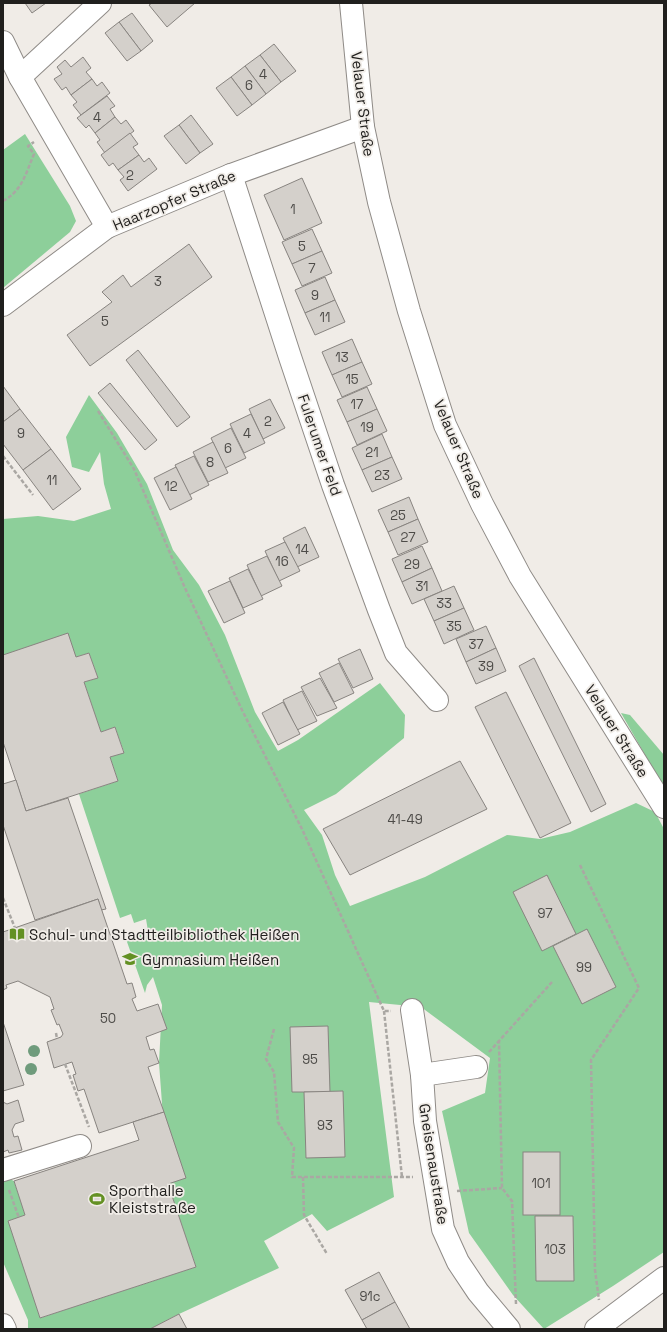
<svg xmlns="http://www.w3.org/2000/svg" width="667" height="1332" viewBox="0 0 667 1332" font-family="'Space Grotesk',sans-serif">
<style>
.green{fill:#8dcf9a}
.building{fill:#d4d0cb;stroke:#888480}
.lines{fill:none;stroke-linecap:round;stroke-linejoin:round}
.minor-casing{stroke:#8f8b87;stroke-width:24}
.major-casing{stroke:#8f8b87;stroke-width:24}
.path{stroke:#aaa7a3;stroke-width:2.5;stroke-dasharray:4 2;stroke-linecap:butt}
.minor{stroke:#fff;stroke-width:22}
.major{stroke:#fff;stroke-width:22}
.tree{fill:#6f9b7c}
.labels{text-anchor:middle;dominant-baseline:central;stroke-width:3.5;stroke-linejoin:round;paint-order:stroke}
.number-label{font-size:13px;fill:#4d4b48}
.street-label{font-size:15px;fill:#201f1d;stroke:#f0ece7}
.poi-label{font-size:15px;fill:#201f1d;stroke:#f0ece7;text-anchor:start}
</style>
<rect width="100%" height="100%" fill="#f0ece7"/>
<!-- green -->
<g class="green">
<path d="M25,134L70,206L76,221L70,232L3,288V150Z"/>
<path d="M89,395L117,433L147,484L173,550L199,585L225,635L255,712L278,751L298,740L380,683L405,715L404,738L336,794L304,810L322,835L335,875L350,906L425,877L507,835L540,839L570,832L636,803L655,812L664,829V1252L613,1286L544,1329L513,1295L469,1233L442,1111L485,1093L490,1058L421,1007L369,1002L394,1197L327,1231L312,1214L264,1241L279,1268L179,1314L150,1329H28V1320L3,1262V1176L14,1181L25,1215L11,1220L40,1318L196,1267L168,1184L159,1063L162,1005L153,977L147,985L145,993L126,939L148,931L146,919L134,923L131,914L120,918L79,794L118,781L110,757L124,752L115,727L101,732L84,682L98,678L89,653L76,657L3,655V519L38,516L74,521L111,509L104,484L100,452L89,472L72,467L66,437Z"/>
<path d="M621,713L630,715L664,755V788Z"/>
</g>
<!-- building -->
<g class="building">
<path d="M25,3H46L32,13Z"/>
<path d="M152,3H195L167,27L149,5Z"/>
<path d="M132,13L153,41L141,51L119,22Z"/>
<path d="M119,22L141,51L127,61L105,33Z"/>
<path d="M274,44L296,71L281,82L260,55Z"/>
<path d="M260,55L281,82L266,94L245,66Z"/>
<path d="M83,57L91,68L86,72L92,79L71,95L66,87L62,90L54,79L62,74L57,67L65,60L71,67Z"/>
<path d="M245,66L266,94L252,105L231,77Z"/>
<path d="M231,77L252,105L237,116L216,88Z"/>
<path d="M92,79L97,86L102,82L110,93L81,115L73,105L77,102L71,95Z"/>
<path d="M107,96L115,106L110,109L115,117L95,133L89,125L86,128L77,118Z"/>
<path d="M191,115L213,144L200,153L179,125Z"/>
<path d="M115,117L121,124L126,120L134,131L105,153L97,142L100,140L95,133Z"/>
<path d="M179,125L200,153L186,164L164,136Z"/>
<path d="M130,133L138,144L133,147L139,155L118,170L113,163L109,166L101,155Z"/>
<path d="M139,155L144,162L149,158L157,169L128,191L120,180L124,177L118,170Z"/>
<path d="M302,178L322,223L284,240L264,195Z"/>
<path d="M312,229L322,251L292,264L282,242Z"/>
<path d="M189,244L212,277L90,366L67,335L112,302L102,292L123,275L131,287Z"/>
<path d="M322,251L332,273L302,286L292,264Z"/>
<path d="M325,277L335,300L305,313L295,290Z"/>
<path d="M335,300L345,322L315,335L305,313Z"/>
<path d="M352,339L362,362L332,375L322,352Z"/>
<path d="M138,350L190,417L177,427L126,360Z"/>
<path d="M362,362L372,384L342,397L332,375Z"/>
<path d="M110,383L157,440L145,450L98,393Z"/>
<path d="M3,386L20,409L3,422Z"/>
<path d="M367,387L377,409L347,422L337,400Z"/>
<path d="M270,399L285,428L263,439L249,409Z"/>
<path d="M20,409L51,449L23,470L3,444V422Z"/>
<path d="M377,409L387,431L357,445L347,422Z"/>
<path d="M251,414L265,443L244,453L230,424Z"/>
<path d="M231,428L246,458L225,468L211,438Z"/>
<path d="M382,434L392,457L362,470L352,448Z"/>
<path d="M213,442L228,473L208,482L193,452Z"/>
<path d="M51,449L81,489L53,510L23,470Z"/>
<path d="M194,456L209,485L189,495L175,465Z"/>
<path d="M392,457L402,479L372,492L362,470Z"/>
<path d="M176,467L192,499L170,510L154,478Z"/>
<path d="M409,497L418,519L388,532L378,510Z"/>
<path d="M418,519L428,542L398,555L388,532Z"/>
<path d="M305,527L319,557L297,567L283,538Z"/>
<path d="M285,542L300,571L279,581L265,551Z"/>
<path d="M422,546L432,568L402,582L392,559Z"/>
<path d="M267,556L282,586L261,596L247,565Z"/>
<path d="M432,568L442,591L412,604L402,582Z"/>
<path d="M248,569L263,599L243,608L229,578Z"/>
<path d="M230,581L245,613L224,623L208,591Z"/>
<path d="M454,586L464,608L434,621L424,599Z"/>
<path d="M464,608L474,630L444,644L434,621Z"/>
<path d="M486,626L496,648L466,662L456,639Z"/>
<path d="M68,633L76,657L89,653L98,678L84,682L101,732L115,727L124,753L110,757L118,781L26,811L3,742V655Z"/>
<path d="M496,648L506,671L476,684L466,662Z"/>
<path d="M360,649L373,679L353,688L338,659Z"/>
<path d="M534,658L606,804L591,812L519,666Z"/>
<path d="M339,663L354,693L334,702L319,673Z"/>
<path d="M320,678L337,708L317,716L301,687Z"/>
<path d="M302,691L317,721L297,730L283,700Z"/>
<path d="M506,692L571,823L540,838L475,707Z"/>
<path d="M283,702L300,734L278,745L262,713Z"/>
<path d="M460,761L487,809L350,875L323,829Z"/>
<path d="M16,780L26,811L68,798L106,909L101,910L98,899L35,920L3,825V784Z"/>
<path d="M547,875L576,934L542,951L513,892Z"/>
<path d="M98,899L127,984L132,983L136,997L132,999L137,1011L158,1004L167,1029L146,1037L150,1050L154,1049L159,1063L148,1067L164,1112L99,1133L84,1089L78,1091L73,1075L76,1074L72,1062L54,1068L47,1042L61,1037L63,1034L59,1024L57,1025L51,1010L54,1009L50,997L18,981L6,985L7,988L3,990V932Z"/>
<path d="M587,929L616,987L582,1004L553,946Z"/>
<path d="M3,1022L24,1085L3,1091Z"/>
<path d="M328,1026L330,1092H292L290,1027Z"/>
<path d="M343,1091L345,1157L306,1158L304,1092Z"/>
<path d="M18,1100L24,1121L15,1124L12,1130L14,1137L18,1136L22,1150L9,1153L8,1150L3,1152V1102L7,1104Z"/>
<path d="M164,1112L186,1178L168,1184L196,1267L40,1318L8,1221L25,1215L14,1181L139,1140L133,1122Z"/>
<rect x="523" y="1152" width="37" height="63"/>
<path d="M535,1216H573L574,1281H536Z"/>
<path d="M379,1272L395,1302L362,1320L345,1290Z"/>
<path d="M395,1302L410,1329H367L362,1320Z"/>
<path d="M179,1314L187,1329H150Z"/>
</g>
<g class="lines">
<!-- minor casing -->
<g class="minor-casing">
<g id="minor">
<path d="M3,42L20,77L107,227"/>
<path d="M20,77L100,3"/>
<path d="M231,175L290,357L333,485L379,610L396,653L437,700"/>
<path d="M3,305L107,227L231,175L363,127"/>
<path d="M412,1010L422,1075L425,1121L443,1229L458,1262L478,1292L509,1329"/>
<path d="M422,1075L476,1067"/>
<path d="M3,1170L80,1146"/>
<path d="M3,1325L5,1329"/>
<path d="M596,1329L664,1278"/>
</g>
</g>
<!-- major casing -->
<g class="major-casing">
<path id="major" d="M351,3L363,127L379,202L409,311L445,425L482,504L520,576L664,807"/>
</g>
<!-- path -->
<g class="path">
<path d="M3,201C22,191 26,173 34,154L28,146L34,142"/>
<path d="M98,411L134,469L185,588L242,710L302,829L384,1011H391"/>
<path d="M3,456L33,495"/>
<path d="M580,865L639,988L591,1060L595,1270L599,1300"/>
<path d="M3,898L15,928"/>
<path d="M384,1011L402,1177"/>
<path d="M274,1029L266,1059L274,1072L278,1122L294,1148L292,1177H413"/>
<path d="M56,1033L57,1039"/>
<path d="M489,1052L499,1041"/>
<path d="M65,1064L89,1127"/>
<path d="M303,1177L304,1215L327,1254"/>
<path d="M9,1190L19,1218"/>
<path d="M457,1191L502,1188"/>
<path d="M516,1304L512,1201L502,1188L499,1041L552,982"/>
</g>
<!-- minor -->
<use href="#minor" class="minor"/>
<!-- major -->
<use href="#major" class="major"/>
</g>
<!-- trees -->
<g class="tree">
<circle cx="34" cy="1051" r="6"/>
<circle cx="31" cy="1069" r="6"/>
</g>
<!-- icons -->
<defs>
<g id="library-bare" transform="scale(1.2)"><path d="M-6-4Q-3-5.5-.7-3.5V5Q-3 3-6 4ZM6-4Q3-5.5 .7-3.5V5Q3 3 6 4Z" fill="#639023" stroke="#f0ece7" stroke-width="2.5" paint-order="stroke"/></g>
<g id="school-bare" transform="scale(1.2)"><path d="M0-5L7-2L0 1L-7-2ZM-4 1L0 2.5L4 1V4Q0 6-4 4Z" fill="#639023" stroke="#f0ece7" stroke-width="2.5" paint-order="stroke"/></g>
<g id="stadium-bare" transform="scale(1.2)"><path d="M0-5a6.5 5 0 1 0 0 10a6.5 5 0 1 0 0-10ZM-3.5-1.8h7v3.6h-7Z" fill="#639023" stroke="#f0ece7" stroke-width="2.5" paint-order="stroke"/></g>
</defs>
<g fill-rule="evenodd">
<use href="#library-bare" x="17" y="934"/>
<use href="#school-bare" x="130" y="959"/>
<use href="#stadium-bare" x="97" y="1199"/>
</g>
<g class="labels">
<!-- number labels -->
<g class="number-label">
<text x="263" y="74">4</text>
<text x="249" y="85">6</text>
<text x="97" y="117">4</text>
<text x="130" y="175">2</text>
<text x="293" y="209">1</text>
<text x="302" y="246">5</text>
<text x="312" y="268">7</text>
<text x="158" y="281">3</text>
<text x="315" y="295">9</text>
<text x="325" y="317">11</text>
<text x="105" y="321">5</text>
<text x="342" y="357">13</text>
<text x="352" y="379">15</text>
<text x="357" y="404">17</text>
<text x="268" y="421">2</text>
<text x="367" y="427">19</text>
<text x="21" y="433">9</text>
<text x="247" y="433">4</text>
<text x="228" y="448">6</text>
<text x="372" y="452">21</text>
<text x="210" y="462">8</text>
<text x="382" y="475">23</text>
<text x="52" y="480">11</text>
<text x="171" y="486">12</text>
<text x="398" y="515">25</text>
<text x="408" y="537">27</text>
<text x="302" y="549">14</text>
<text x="282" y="561">16</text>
<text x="412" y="564">29</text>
<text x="422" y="586">31</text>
<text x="444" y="603">33</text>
<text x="454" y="626">35</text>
<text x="476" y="644">37</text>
<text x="486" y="666">39</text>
<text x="405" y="819">41-49</text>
<text x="545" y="913">97</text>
<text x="584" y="967">99</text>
<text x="108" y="1018">50</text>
<text x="310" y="1059">95</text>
<text x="325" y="1125">93</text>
<text x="541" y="1183">101</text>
<text x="555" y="1249">103</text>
<text x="370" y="1296">91c</text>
</g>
<!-- street labels -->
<g class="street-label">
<text transform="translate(363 104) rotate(83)">Velauer Straße</text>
<text transform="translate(174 200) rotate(-23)">Haarzopfer Straße</text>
<text transform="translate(320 445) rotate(71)">Fulerumer Feld</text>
<text transform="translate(459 449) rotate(67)">Velauer Straße</text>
<text transform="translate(617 731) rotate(58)">Velauer Straße</text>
<text transform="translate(434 1164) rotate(81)">Gneisenaustraße</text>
</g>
<!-- poi labels -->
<g class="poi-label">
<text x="29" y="934">Schul- und Stadtteilbibliothek Heißen</text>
<text x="142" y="959">Gymnasium Heißen</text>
<text x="109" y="1190">Sporthalle<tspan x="109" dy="17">Kleiststraße</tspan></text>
</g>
</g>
<!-- border -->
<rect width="667" height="1332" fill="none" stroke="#201f1d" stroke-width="8"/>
</svg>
